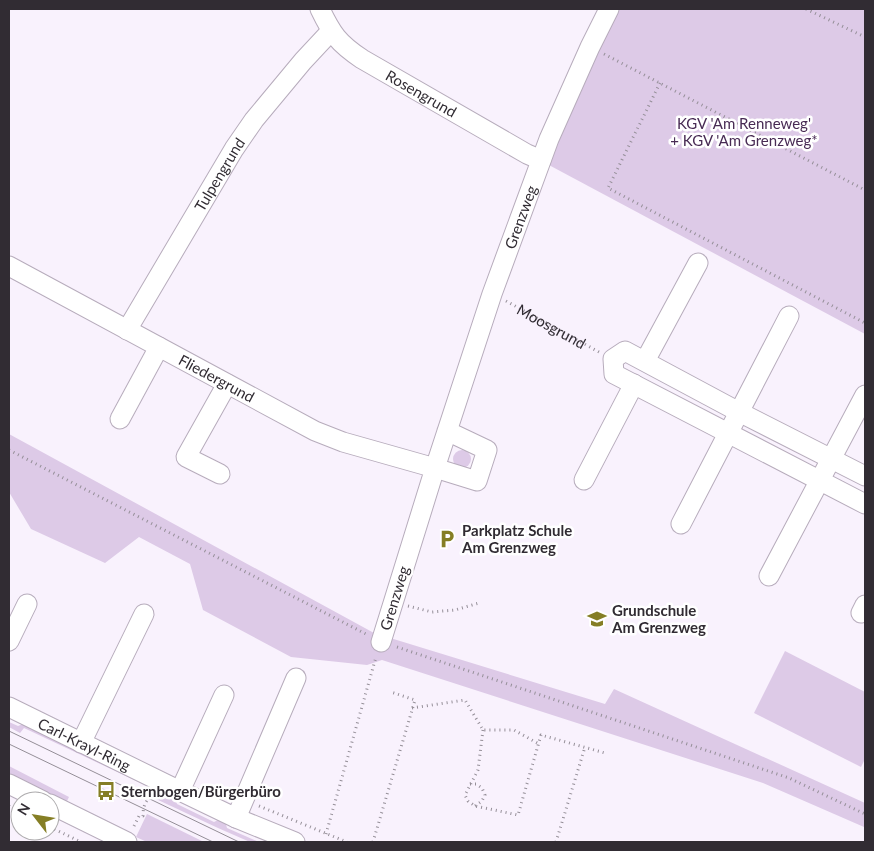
<svg xmlns="http://www.w3.org/2000/svg" width="874" height="851" viewBox="0 0 874 851" font-family="Lato,sans-serif">
<style>
.green{fill:#ddcae7}
.lines{fill:none;stroke-linecap:round;stroke-linejoin:round}
.minor-casing{stroke:#b7acbc;stroke-width:21}
.path{stroke:#958f98;stroke-width:3;stroke-dasharray:1 4;stroke-linecap:butt}
.minor{stroke:#fff;stroke-width:19}
.tram{stroke:#948e97;stroke-width:1}
.labels{text-anchor:middle;dominant-baseline:central;stroke-width:5;stroke-linejoin:round;paint-order:stroke}
.street-label{font-size:15px;fill:#312c33;stroke:#fff}
.park-label{font-size:15px;fill:#482b54;stroke:#fff}
.poi-label{font-size:15px;font-weight:bold;fill:#312c33;stroke:#fff;text-anchor:start}
</style>
<rect width="100%" height="100%" fill="#f9f2fd"/>
<!-- green -->
<g class="green">
<path d="M618,9H865V334L547,164Z"/>
<path d="M9,434L374,633L605,704L614,689L865,803L864,827L763,783L382,660L367,665L291,657L203,610L190,564L139,537L105,563L31,529L9,492Z"/>
<circle cx="462" cy="459" r="9"/>
<path d="M785,651L865,692V759L861,767L754,713Z"/>
<path d="M9,722L18,726L23,724L145,782V785L24,728L20,733L9,727Z"/>
<path d="M9,766L69,797L66,803L9,775Z"/>
<path d="M160,791L175,798L177,804L214,822L220,819L225,821L227,828L259,842H250L218,828L156,799Z"/>
<path d="M147,814L204,842H147L136,837Z"/>
</g>
<g class="lines">
<!-- minor casing -->
<g class="minor-casing">
<g id="minor">
<path id="s2" d="M320,9C332,34 338,43 362,59L527,154L541,160"/>
<path id="s3" d="M9,266L315,431L343,442L435,468L381,642"/>
<path id="s4" d="M127,330L234,149L254,120L303,61L331,31"/>
<path d="M645,361L698,263"/>
<path d="M120,419L159,347"/>
<path id="s5" d="M447,431L487,450L477,481L435,468L492,294L549,139L590,47L609,9"/>
<path d="M220,474L186,457L227,384"/>
<path d="M865,476L739,412L625,351L613,359L614,374L865,504"/>
<path d="M584,480L634,384"/>
<path d="M681,524L789,316"/>
<path d="M769,576L865,395"/>
<path d="M861,613L865,605"/>
<path d="M9,641L27,604"/>
<path id="s6" d="M9,707L180,791L236,818L295,842"/>
<path d="M81,743L144,614"/>
<path d="M9,784L43,801"/>
<path d="M180,791L224,695"/>
<path d="M50,804L127,842"/>
<path d="M236,818L296,678"/>
</g>
</g>
<!-- path -->
<g class="path">
<path d="M806,9L865,37"/>
<path d="M604,54L865,190"/>
<path d="M660,83L608,188L865,323"/>
<path id="s1" d="M506,301L599,352"/>
<path d="M9,450L366,634"/>
<path d="M408,606L432,612L455,610L479,603"/>
<path d="M397,647L789,778L865,814"/>
<path d="M412,708L465,700L483,730H514L539,744"/>
<path d="M483,730L478,770L465,795L468,801L475,806L518,815L541,735L605,753"/>
<path d="M470,784H476L482,788L485,795L482,801L475,806"/>
<path d="M216,787L228,793"/>
<path d="M9,806L20,812"/>
<path d="M259,806L347,842"/>
<path d="M134,826L139,816H143C143,807 145,800 153,796"/>
<path d="M50,827L81,842"/>
<path d="M326,834L376,657"/>
<path d="M373,842L415,700L391,692"/>
<path d="M556,842L585,747"/>
</g>
<!-- minor -->
<use href="#minor" class="minor"/>
<!-- tram -->
<g class="tram">
<path d="M9,731L239,842"/>
<path d="M9,744L213,842"/>
</g>
</g>
<!-- icons -->
<defs>
<g id="parking-bare" transform="scale(1.5)"><path d="M-3.5-5.5H1a3.5 3.5 0 0 1 0 7H-1V5.5H-3.5ZM-1-3.4V-.6H.8a1.4 1.4 0 0 0 0-2.8Z" fill="#857e25" stroke="#fff" stroke-width="2.5" paint-order="stroke"/></g>
<g id="school-bare" transform="scale(1.5)"><path d="M0-5L7-2L0 1L-7-2ZM-4 1L0 2.5L4 1V4Q0 6-4 4Z" fill="#857e25" stroke="#fff" stroke-width="2.5" paint-order="stroke"/></g>
<g id="bus-bare" transform="scale(1.5)"><path d="M-5-6H5V4H4V6H2V4H-2V6H-4V4H-5ZM-3.5-4V0h7V-4ZM-3.5 1.2v1.5H-2V1.2ZM2 1.2v1.5H3.5V1.2Z" fill="#857e25" stroke="#fff" stroke-width="2.5" paint-order="stroke"/></g>
</defs>
<g fill-rule="evenodd">
<use href="#parking-bare" x="447" y="539"/>
<use href="#school-bare" x="597" y="619"/>
<use href="#bus-bare" x="106" y="791"/>
</g>
<g class="labels">
<!-- street labels -->
<g class="street-label">
<text stroke="none"><textPath href="#s2" startOffset="135">Rosengrund</textPath></text>
<text stroke="none"><textPath href="#s4" startOffset="181">Tulpengrund</textPath></text>
<text stroke="none"><textPath href="#s5" startOffset="386">Grenzweg</textPath></text>
<text stroke="none"><textPath href="#s1" startOffset="52">Moosgrund</textPath></text>
<text stroke="none"><textPath href="#s3" startOffset="236">Fliedergrund</textPath></text>
<text transform="translate(394 598) rotate(-73)">Grenzweg</text>
<text stroke="none"><textPath href="#s6" startOffset="84">Carl-Krayl-Ring</textPath></text>
</g>
<!-- park labels -->
<g class="park-label">
<text x="744" y="123">KGV 'Am Renneweg'<tspan x="744" dy="17">+ KGV 'Am Grenzweg*</tspan></text>
</g>
<!-- poi labels -->
<g class="poi-label">
<text x="462" y="530">Parkplatz Schule<tspan x="462" dy="17">Am Grenzweg</tspan></text>
<text x="612" y="610">Grundschule<tspan x="612" dy="17">Am Grenzweg</tspan></text>
<text x="121" y="791">Sternbogen/Bürgerbüro</text>
</g>
</g>
<!-- border -->
<rect width="874" height="851" fill="none" stroke="#312c33" stroke-width="20"/>
<!-- north arrow -->
<g transform="translate(35 816) rotate(301)"><circle r="24" fill="#ffffff" stroke="#adabad"/>
<path d="M0-4L9 19L0 12L-9 19Z" fill="#857e25"/>
<text y="-8" font-size="14" font-weight="bold" text-anchor="middle" fill="#312c33">N</text>
</g>
</svg>
